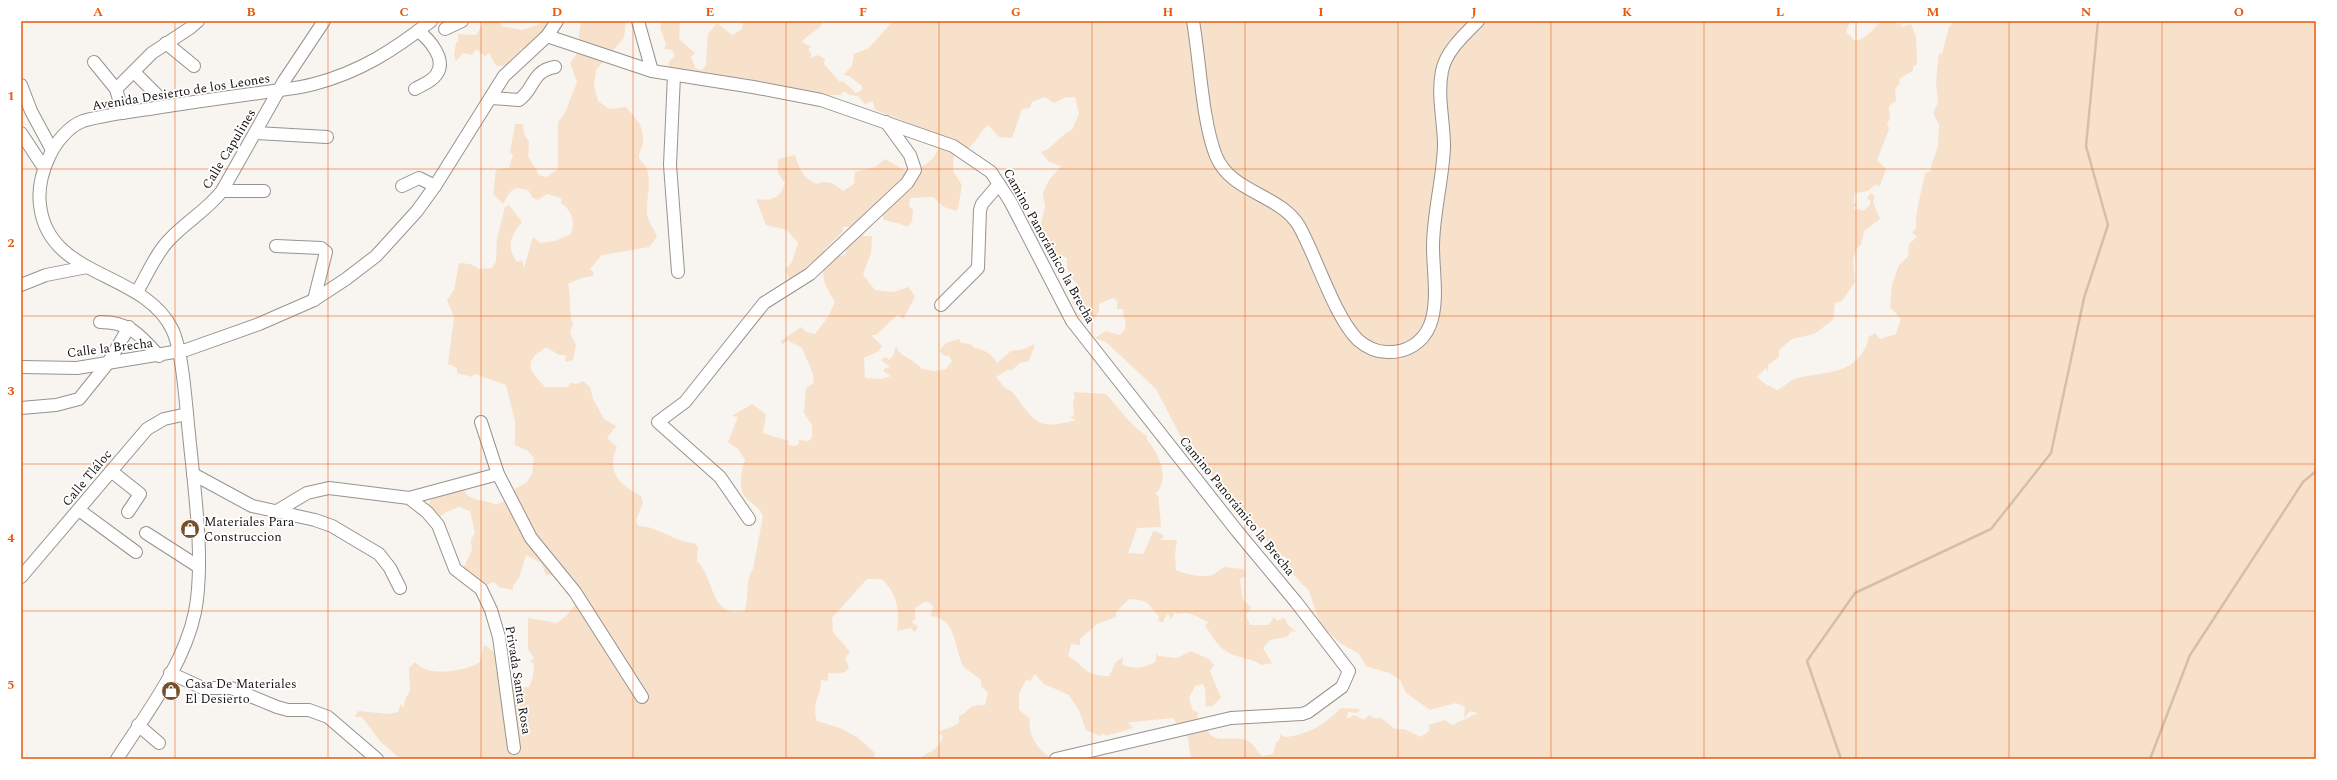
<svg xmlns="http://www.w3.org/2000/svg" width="2337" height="780" viewBox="0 0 2337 780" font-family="Spectral,serif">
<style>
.green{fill:#f8e1cb}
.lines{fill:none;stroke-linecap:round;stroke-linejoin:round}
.stream{stroke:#d7bea7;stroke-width:2.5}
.minor-casing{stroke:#97938f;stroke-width:14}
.minor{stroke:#fff;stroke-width:12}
.grid{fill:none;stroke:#e8590c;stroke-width:1;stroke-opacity:0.55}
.labels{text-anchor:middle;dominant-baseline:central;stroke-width:3.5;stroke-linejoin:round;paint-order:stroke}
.street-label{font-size:13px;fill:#141210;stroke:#fff}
.poi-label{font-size:13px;fill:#141210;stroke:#fff;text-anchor:start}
.neatline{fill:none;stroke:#e8590c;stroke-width:1.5}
.grid-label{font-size:13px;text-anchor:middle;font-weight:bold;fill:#e8590c}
</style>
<rect width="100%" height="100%" fill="#f8f4ef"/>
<!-- green -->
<g class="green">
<path d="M499,21L501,26L522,30L543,23L539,21H547L543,33L529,51L521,49L513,65L496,66L489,53L485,56L476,49L472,55L463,53L456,61L454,55L456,43L458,41V34L476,35L484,22Z"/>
<path d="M581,21H626L624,38L596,70L594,85L598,101L609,109L626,107C636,120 644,124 643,142C643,147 639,151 639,157C640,162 646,164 647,169C651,182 647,196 647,209C646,221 654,227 657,237L649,247L602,255L590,269L594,273L593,276L581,278L568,284C571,295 569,317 573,324L570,333L576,345L573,360L565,362L566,355H559L546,347C543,350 536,353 534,357C524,369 538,378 545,387H568L570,383L576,384L583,381L590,387L593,399L604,419L616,426L607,438L617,447C606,473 620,485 641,496L643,503L636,520L638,526C659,526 675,543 694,543L698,547L697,561C716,579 709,619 745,611C749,598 745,580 753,569L763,516C759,507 755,506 748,500C737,491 741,472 745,460L739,450L728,442L738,417L732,416L752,404L766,414L763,433L789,441L788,445L796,446L799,444V440L808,441L812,438V425L804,413L806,388L814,383L813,374L802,348L787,340L782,345L781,341L801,327L806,332L815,334L828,317L835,302C821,280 818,271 835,250L840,256L845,255L848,243L860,232L864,236H872L871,253L863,275L875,290L893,292L909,287L915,297L903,319L898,314L876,335H871L882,346L879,351L864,358L865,378L882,379L891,376L884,372V369L890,367L881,360L886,357L889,360L893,356L896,346C900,358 915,359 922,369L934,371L946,369L952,361L949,356H945L939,351L946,343L959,339L961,343L971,344L974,348C983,348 993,355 997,363L1011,351L1024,349L1035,344L1029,361L1020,363L1012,370H1008L996,377C999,380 1001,384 1004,387C1007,390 1011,390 1014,394C1036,424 1039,430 1076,420L1070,417L1074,416L1073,402L1075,398L1073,392L1106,394C1119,408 1133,428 1147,436V440C1159,453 1171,480 1155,494L1159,496C1158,507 1161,516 1161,527L1137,528L1128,553L1143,554C1145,551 1152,535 1153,531L1158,532L1164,536L1161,540H1177L1175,555L1176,570C1184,574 1205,579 1214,574C1217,572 1221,569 1224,567L1243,569L1246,576L1240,579L1243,600L1251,607L1246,615L1250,625H1269L1274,617L1277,621L1284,618L1288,625L1297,632L1291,631L1287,637L1270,640L1263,648L1272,663L1262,665C1249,657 1238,658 1227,652C1217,646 1212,635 1205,626L1208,622C1196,616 1190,611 1177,614L1175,612L1171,619L1168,613L1162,623L1158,620L1159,616C1144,601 1151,601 1129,599L1116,612V617L1097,624L1080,639V645L1071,644L1068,656C1085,666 1084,676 1109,676L1116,662L1123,657L1122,665C1136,669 1144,669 1156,661V653L1158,656L1177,658L1191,651L1209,659L1214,665L1210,671L1221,698L1211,707L1208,706L1206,708L1205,688L1203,684L1195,686L1189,698L1193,711L1198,712L1196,724L1206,727C1212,745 1228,736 1241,739C1256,742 1254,749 1262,756L1273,754L1276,743L1280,739V734L1284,737C1307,736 1325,724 1341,708L1361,709L1357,713L1348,712L1347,719L1354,715L1364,720L1369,715L1374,718H1381L1395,729H1404L1421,737L1429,731V725L1445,720L1452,725L1478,713L1470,711L1464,718L1465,707L1456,703L1430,710L1406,693L1400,680L1389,673L1366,666L1359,654L1340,643L1320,624L1309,591L1291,572L1285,556H1280L1267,541L1261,529L1241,512L1228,495L1226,489L1219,481L1212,477L1205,462L1192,444L1181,437L1156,389L1106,342L1095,338L1106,331L1120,335L1125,329L1126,319H1124L1123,309H1117V301L1113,298L1099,304V311L1094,319L1083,314V308H1077L1072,302L1073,292L1077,290V284C1069,275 1066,270 1067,258L1054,254L1040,228L1045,207L1043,193L1049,180L1061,166L1049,162L1041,152C1053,149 1059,135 1072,130L1079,114L1075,97L1064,98L1054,103L1045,97L1032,102L1030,108L1022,109L1012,138L999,137L988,125C980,132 976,142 968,149V153L954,154L953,171L962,185L958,209L956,211L944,207L933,197L910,198L909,206L913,210L912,222L907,227C899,222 891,223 883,219V210L857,226L843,227V231L825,249L818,276L811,282L797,285L790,280L785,270L792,262L798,243L787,230L766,225L756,199C772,201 780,199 785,183L778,173V159L795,155C799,169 803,178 817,184C828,179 835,184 843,191L854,184L855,172L875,167L885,159L904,170L915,173C929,160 939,159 939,139L909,123L875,110L873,101L865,104L858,96L850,95L844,91L840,95H809L773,88L745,78L700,85L674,79L670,81L662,76L668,73L669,61L675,56L672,50L664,49L666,45L660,27L662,21H680L679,39L695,53L691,57L696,69L702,70L706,65L708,34L717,23L732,35L742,29L743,21H824C816,34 810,31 802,42L811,47L808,49L811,53V58L818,55L825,59L824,64L840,82L843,81L856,93L862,90V86L849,76L843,75L852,66L854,54L869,48L893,21H1850L1846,32L1854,40C1867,41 1872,28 1882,21H1895L1898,25L1900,23L1902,27L1911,24L1916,37L1917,64L1913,67V71L1900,78L1899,85L1895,88L1896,101L1889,106L1890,119L1887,123L1889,129L1877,160L1886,169L1880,186L1875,185L1868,191L1855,193L1853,202L1858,205L1854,207V210L1859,209L1863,211L1870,205V200L1867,199L1870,193L1875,196L1873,202L1880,219L1864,231L1861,245L1857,248L1853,260L1855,282L1842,301L1835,303L1833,320L1814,334L1792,339L1779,350V357L1768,365V372L1766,368L1757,377L1765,384L1777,390C1785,387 1788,381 1795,379C1818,371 1846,377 1862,353C1866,347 1868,345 1868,337L1875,333L1880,339L1896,334L1901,319L1890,307L1892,285L1899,265L1908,257L1909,244L1917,237L1912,232L1916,229C1915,211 1922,191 1925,173L1931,171V166L1938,146L1939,125L1933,113L1938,103L1936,82L1939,53L1942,54L1949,27L1955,21H2316V759H1191L1188,738L1173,718L1133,722L1128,723L1133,728L1106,736L1103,733L1100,736L1086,730L1079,711L1069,695L1044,684L1035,674L1030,681L1026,680L1019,694V710L1030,719C1027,735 1038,751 1053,759H920C930,749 936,755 943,736L938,732L954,726L959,722V716L965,713C970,705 977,705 985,705L988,693L981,686V680C977,676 967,670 964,667C954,652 958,618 931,616L933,606L926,601L915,608V619L911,622L918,626L915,633L911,628L897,631C900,610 897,594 882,579H867L832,618L833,632L850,652L845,658L849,668C844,675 836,673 828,673V681L821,680C821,698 811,701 817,721L840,728L857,737L875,753L873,759H400L380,741L362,717H355L358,711L389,714L398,712L401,704L404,708L405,699L410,691L409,668L415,662C418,665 422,668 425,669C439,675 469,670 480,662L484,645C500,652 503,672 509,688L529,687L533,677L534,663L530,662L534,658L528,649V618L557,623L567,615L576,603L556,575H546L541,563L526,555L519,578L513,586V590L499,587L494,582L484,586L461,573L472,550L471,540L475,533L470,511L459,507L446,512L437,519L428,505L438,487L463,488C469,504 485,498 496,505L505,501L515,489L527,482L532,474L534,458L528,451L515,445V421L506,385L475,374L472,377L457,373V368L448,364L454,317L447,300L454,290L459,263L470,264L480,269L492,268L496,261L497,238L505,207L509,205L522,222C510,237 506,246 517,262L522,260L524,268L533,237L540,243L555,241L571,234C575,221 572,211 561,203V198L547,194L538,200L533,198L528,190L516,188L510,192L503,204L493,194L496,170L509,168L513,155L510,152L515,124H523L524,134L529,142L528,156L539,175L547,177L558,169V122L565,113L577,82L570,63L576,55Z"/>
</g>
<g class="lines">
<!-- stream -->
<g class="stream">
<path d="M1841,759L1807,661L1855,593L1991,529L2051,453L2084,298L2108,225L2086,146L2098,21"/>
<path d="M2150,759L2190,655L2303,482L2316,471"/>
</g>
<!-- minor casing -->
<g class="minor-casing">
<g id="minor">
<path d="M638,21L652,71"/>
<path d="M1193,21C1200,61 1202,121 1216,156C1231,193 1280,194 1299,226C1317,258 1334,316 1358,340C1366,347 1377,352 1387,352C1406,353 1423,343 1430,325C1439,302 1433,271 1433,247C1433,213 1443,180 1444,146C1444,121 1437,96 1442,71C1446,51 1464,35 1478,21"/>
<path d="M445,29L462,21"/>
<path d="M547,36L652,71L753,87L821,100L953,146L991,172L1010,201L1072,321L1237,531L1296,602L1349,671L1342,687L1308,712L1302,714L1231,718L1056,759"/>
<path d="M166,43L194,66"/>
<path d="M94,62L116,89L123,113"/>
<path d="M134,72L156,94"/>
<path d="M674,75L670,165L678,272"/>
<path d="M21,85L31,111L52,150"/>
<path d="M116,89L152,53L190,28L198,21"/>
<path d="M415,89C422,85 431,82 436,75C448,60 429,39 418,31"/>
<path d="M491,98L519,100C535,89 531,71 555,67"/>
<path d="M21,133L44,168"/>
<path d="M256,133L327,137"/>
<path d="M402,186L419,178L435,186"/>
<path d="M222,191H264"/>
<path d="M276,246L321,248L326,252L314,300"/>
<path d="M21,285L46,275L87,267"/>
<path d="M137,292C147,275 156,253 170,239C186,222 207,210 222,191L284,81L324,21"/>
<path d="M941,305L978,268L980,210L982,204L999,184"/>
<path d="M100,322C130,322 140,335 159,356"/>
<path d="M21,367L77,368L186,350L259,324L314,300L346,279L376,256L417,211L435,186L504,76L547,36L557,21"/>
<path d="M21,408L56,405L79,399L108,363L129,327"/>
<path d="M481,422L498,474L531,538L575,592L642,697"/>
<path d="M111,471L140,494L128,512"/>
<path d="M193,474L252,506L315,520L332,526L379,554L390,568L400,588"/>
<path d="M409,498L498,474"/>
<path d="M79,510L136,552"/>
<path d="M277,511L307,493L329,488L409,498L427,512L438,525L455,569L481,589L491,610L499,637L514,748"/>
<path d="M749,519L720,477L658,422L685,402L764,303L810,274L907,183L915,170L910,155L886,122"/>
<path d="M146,533L199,567"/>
<path d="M21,577L147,429L164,419L187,414"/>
<path d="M170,673L203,688H231L277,707L288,710H309L328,717L377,759"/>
<path d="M138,725L159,743"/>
<path d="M117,759C146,714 184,665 195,612C205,560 194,487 189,434C186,408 183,351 172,329C143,270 48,279 40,205C38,189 42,172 49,157C55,143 69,126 83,121C104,115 127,112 149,109C186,103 222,98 259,93C278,90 296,89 314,84C360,72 394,50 431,21"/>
</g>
</g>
<!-- minor -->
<use href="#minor" class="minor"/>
</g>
<!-- grid -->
<path class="grid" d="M175,21V759M328,21V759M481,21V759M633,21V759M786,21V759M939,21V759M1092,21V759M1245,21V759M1398,21V759M1551,21V759M1704,21V759M1856,21V759M2009,21V759M2162,21V759M21,169H2316M21,316H2316M21,464H2316M21,611H2316"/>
<!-- icons -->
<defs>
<g id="shop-disc" transform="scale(1)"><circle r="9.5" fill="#75502b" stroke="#fff"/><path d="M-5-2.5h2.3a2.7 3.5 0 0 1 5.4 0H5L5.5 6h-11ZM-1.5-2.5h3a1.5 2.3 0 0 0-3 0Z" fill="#fff"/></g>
</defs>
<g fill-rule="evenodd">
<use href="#shop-disc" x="190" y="529"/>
<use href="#shop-disc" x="171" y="691"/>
</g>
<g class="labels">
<!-- street labels -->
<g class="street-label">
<text transform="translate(181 92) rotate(-9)">Avenida Desierto de los Leones</text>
<text transform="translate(229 149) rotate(-59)">Calle Capulines</text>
<text transform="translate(1049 246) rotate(61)">Camino Panorámico la Brecha</text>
<text transform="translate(110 348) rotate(-7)">Calle la Brecha</text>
<text transform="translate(87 478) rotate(-50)">Calle Tláloc</text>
<text transform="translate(1237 506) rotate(51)">Camino Panorámico la Brecha</text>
<text transform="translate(518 680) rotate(81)">Privada Santa Rosa</text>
</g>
<!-- poi labels -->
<g class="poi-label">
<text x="204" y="522">Materiales Para<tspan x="204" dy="15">Construccion</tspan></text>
<text x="185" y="684">Casa De Materiales<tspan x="185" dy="15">El Desierto</tspan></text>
</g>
</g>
<!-- border -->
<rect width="2337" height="780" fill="none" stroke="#ffffff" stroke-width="44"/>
<rect x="22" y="22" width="2293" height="736" class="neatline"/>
<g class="grid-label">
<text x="98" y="16">A</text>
<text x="251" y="16">B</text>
<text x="404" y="16">C</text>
<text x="557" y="16">D</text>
<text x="710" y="16">E</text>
<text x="863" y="16">F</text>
<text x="1016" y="16">G</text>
<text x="1168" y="16">H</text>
<text x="1321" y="16">I</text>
<text x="1474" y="16">J</text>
<text x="1627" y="16">K</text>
<text x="1780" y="16">L</text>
<text x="1933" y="16">M</text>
<text x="2086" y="16">N</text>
<text x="2239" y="16">O</text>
<text x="11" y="100">1</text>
<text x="11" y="247">2</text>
<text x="11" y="395">3</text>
<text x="11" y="542">4</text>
<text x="11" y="689">5</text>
</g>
</svg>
